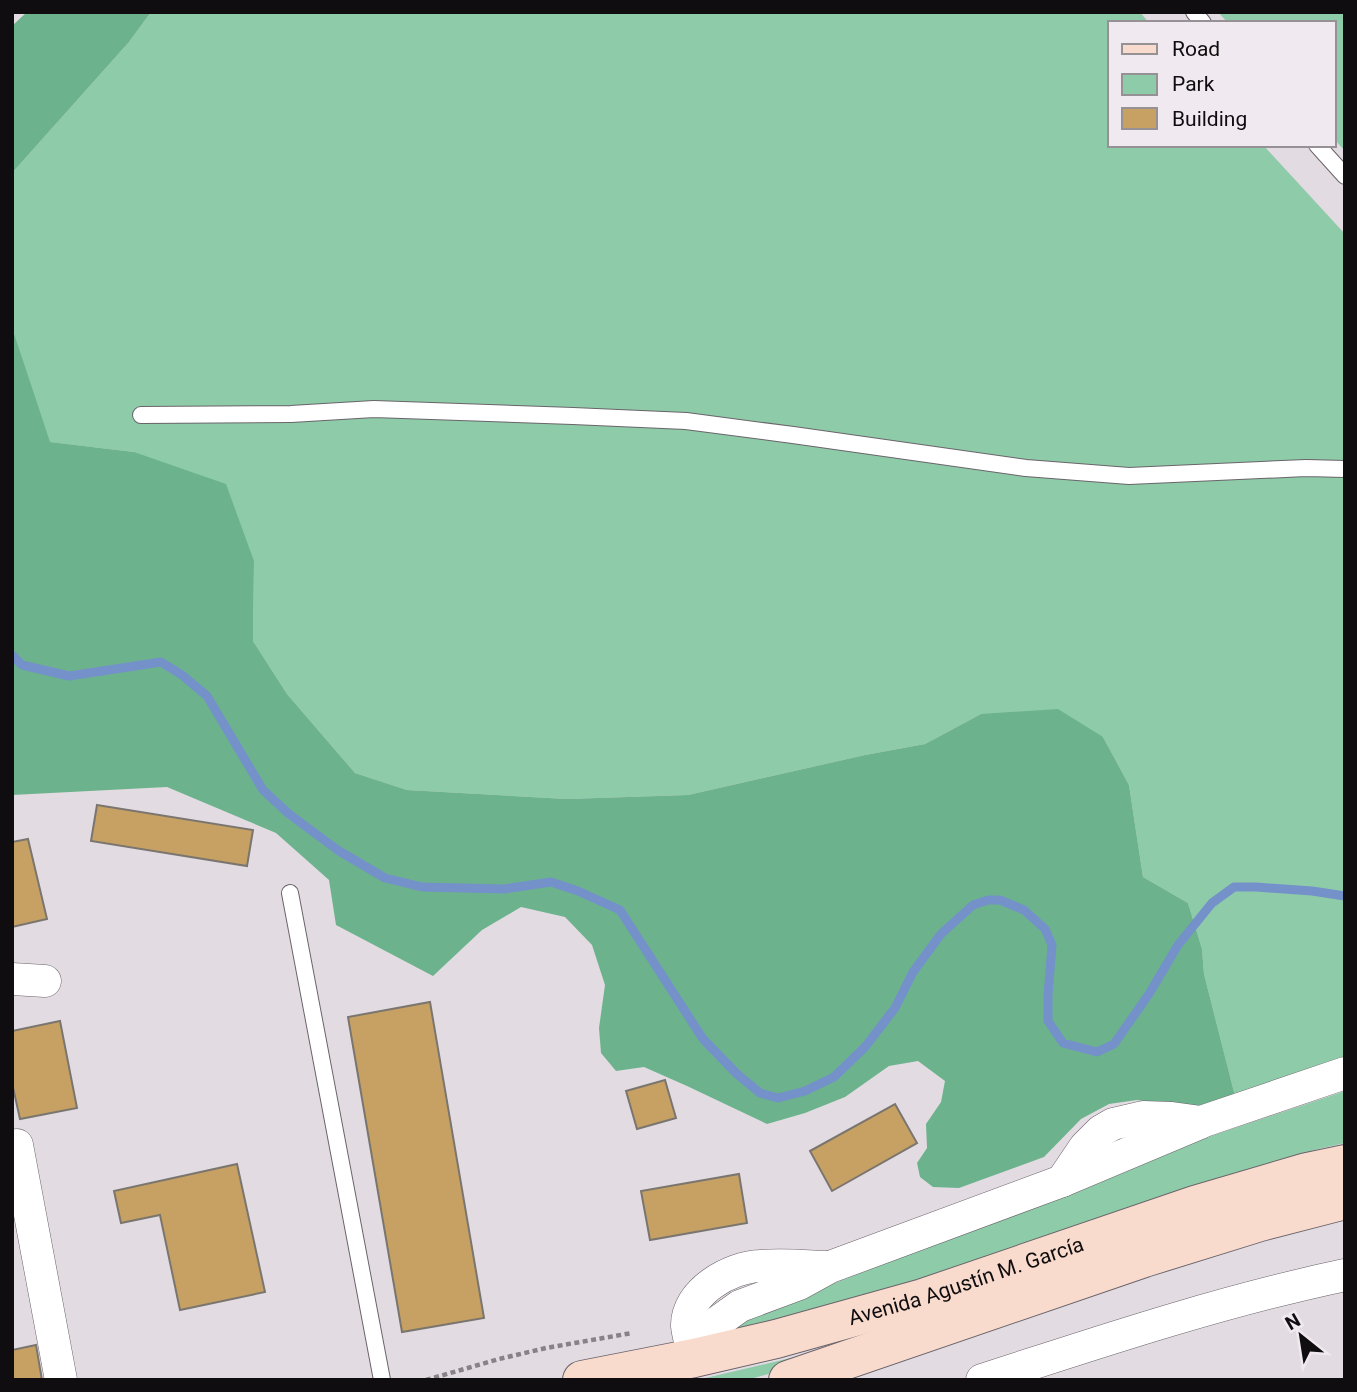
<svg xmlns="http://www.w3.org/2000/svg" width="1357" height="1392" viewBox="0 0 1357 1392" font-family="Roboto,sans-serif">
<style>
.green{fill:#8ecba9}
.forest{fill:#6cb38d}
.lines{fill:none;stroke-linecap:round;stroke-linejoin:round}
.stream{stroke:#7491ca;stroke-width:9}
.building{fill:#c7a163;stroke:#7a766f;stroke-width:2}
.lane-casing{stroke:#6a646a;stroke-width:18}
.street-casing{stroke:#6a646a;stroke-width:33}
.secondary-casing{stroke:#6a646a;stroke-width:40}
.path{stroke:#878286;stroke-width:4.5;stroke-dasharray:5 3.5;stroke-linecap:butt}
.lane{stroke:#fff;stroke-width:16}
.street{stroke:#fff;stroke-width:32}
.secondary{stroke:#f9dbcd;stroke-width:38}
.labels{text-anchor:middle;dominant-baseline:central;stroke-width:5;stroke-linejoin:round;paint-order:stroke}
.street-label{font-size:21px;fill:#0f0d0f;stroke:#f0e9ef}
</style>
<rect width="100%" height="100%" fill="#e3dbe2"/>
<!-- green -->
<g class="green">
<path d="M151,12H1140L1149,23H1110V145H1263L1345,234V1056L1235,1096L1204,974L1202,949L1188,903L1143,877L1129,785L1103,737L981,714L925,744L865,755L688,795L567,799L407,790L355,773L287,694L253,641L254,561L134,452L49,442L12,327V173L129,42Z"/>
<path d="M1218,12H1345V151L1334,139V23H1228Z"/>
<path d="M1345,1091V1143L1318,1149L1140,1205L906,1286L725,1332L731,1324L1190,1143Z"/>
<path d="M820,1351L824,1359L746,1380H697Z"/>
</g>
<!-- forest -->
<g class="forest">
<path d="M27,12H151L129,42L12,173V26Z"/>
<path d="M12,327L50,442L134,452L226,484L254,561L253,641L287,694L355,773L407,790L567,799L688,795L865,755L925,744L981,714L1058,709L1103,737L1129,785L1143,877L1188,903L1202,949L1204,974L1235,1096L1196,1109L1137,1100L1109,1104L1081,1119L1044,1157L959,1188L933,1187L920,1177L917,1163L927,1148L926,1124L941,1102L945,1081L918,1061L889,1066L845,1097L805,1113L767,1124L687,1086L644,1067L616,1071L601,1053L599,1028L605,985L592,945L565,917L521,907L482,930L433,976L336,925L329,880L276,833L167,787L12,795Z"/>
</g>
<g class="lines">
<!-- stream -->
<path class="stream" d="M12,655L22,665L69,676L161,662L182,675L207,696L263,790L289,814L339,851L385,878L422,887L504,889L551,882L578,891L620,910L703,1039L737,1074L760,1093L778,1098L805,1091L834,1077L865,1047L895,1008L913,972L941,934L973,905L988,900H1000L1024,910L1045,929L1052,945L1048,995V1021L1063,1043L1097,1052L1114,1044L1149,994L1178,945L1212,903L1234,887H1256L1312,891L1345,896"/>
</g>
<!-- building -->
<g class="building">
<path d="M97,805L253,830L247,866L91,841Z"/>
<path d="M28,839L47,919L12,927V842Z"/>
<path d="M430,1002L484,1318L402,1332L348,1017Z"/>
<path d="M60,1021L77,1108L20,1119L12,1083V1031Z"/>
<path d="M665,1080L676,1118L637,1129L626,1091Z"/>
<path d="M895,1104L917,1143L832,1191L810,1151Z"/>
<path d="M237,1164L265,1292L180,1310L160,1215L121,1223L114,1191Z"/>
<path d="M739,1174L747,1223L650,1240L641,1191Z"/>
<path d="M36,1345L42,1380H13L12,1350Z"/>
</g>
<g class="lines">
<!-- lane casing -->
<g class="lane-casing">
<g id="lane">
<path d="M1194,12L1203,23"/>
<path d="M1317,145L1345,176"/>
<path d="M141,415L291,414L374,409L573,416L686,421L793,435L1026,468L1129,476L1306,468L1345,469"/>
<path d="M290,893L382,1380"/>
</g>
</g>
<!-- street casing -->
<g class="street-casing">
<g id="street">
<path d="M12,979L45,981"/>
<path d="M17,1145L61,1380"/>
<path d="M1062,1181L1200,1123"/>
<path d="M694,1358L712,1326L740,1306L799,1284L830,1267L1062,1181L1085,1147L1101,1131L1113,1124L1143,1117L1172,1118L1201,1122L1345,1073"/>
<path d="M694,1358C692,1348 688,1336 687,1326C686,1292 730,1267 760,1266C781,1264 804,1266 825,1267"/>
<path d="M982,1380C1102,1341 1222,1301 1345,1275"/>
</g>
</g>
<!-- secondary casing -->
<g class="secondary-casing">
<g id="secondary">
<path id="s1" d="M582,1380L694,1358L776,1339L923,1298L1195,1205L1307,1172L1345,1164"/>
<path d="M788,1380L1144,1258L1260,1222L1345,1200"/>
</g>
</g>
<!-- path -->
<path class="path" d="M426,1380L499,1359L546,1348L632,1333"/>
<!-- lane -->
<use href="#lane" class="lane"/>
<!-- street -->
<use href="#street" class="street"/>
<!-- secondary -->
<use href="#secondary" class="secondary"/>
</g>
<g class="labels">
<!-- street labels -->
<g class="street-label">
<text stroke="none"><textPath href="#s1" startOffset="397">Avenida Agustín M. García</textPath></text>
</g>
</g>
<!-- border -->
<rect width="1357" height="1392" fill="none" stroke="#0f0d0f" stroke-width="28"/>
<!-- legend -->
<rect x="1108" y="21" width="228" height="126" fill="#f0e9ef" stroke="#969195" stroke-width="2"/>
<rect x="1122" y="44" width="35" height="10" fill="#f9dbcd" stroke="#969195" stroke-width="2"/>
<text x="1172" y="56" font-size="21" fill="#0f0d0f">Road</text>
<rect x="1122" y="74" width="35" height="21" fill="#8ecba9" stroke="#969195" stroke-width="2"/>
<text x="1172" y="91" font-size="21" fill="#0f0d0f">Park</text>
<rect x="1122" y="108" width="35" height="21" fill="#c7a163" stroke="#969195" stroke-width="2"/>
<text x="1172" y="126" font-size="21" fill="#0f0d0f">Building</text>
<!-- north arrow -->
<g transform="translate(1301 1336) rotate(330)" stroke="#f0e9ef" stroke-width="5" paint-order="stroke">
<path d="M0-5L12 26L0 18L-12 26Z" fill="#0f0d0f"/>
<text y="-10" font-size="19" font-weight="bold" text-anchor="middle" fill="#0f0d0f">N</text>
</g>
</svg>
